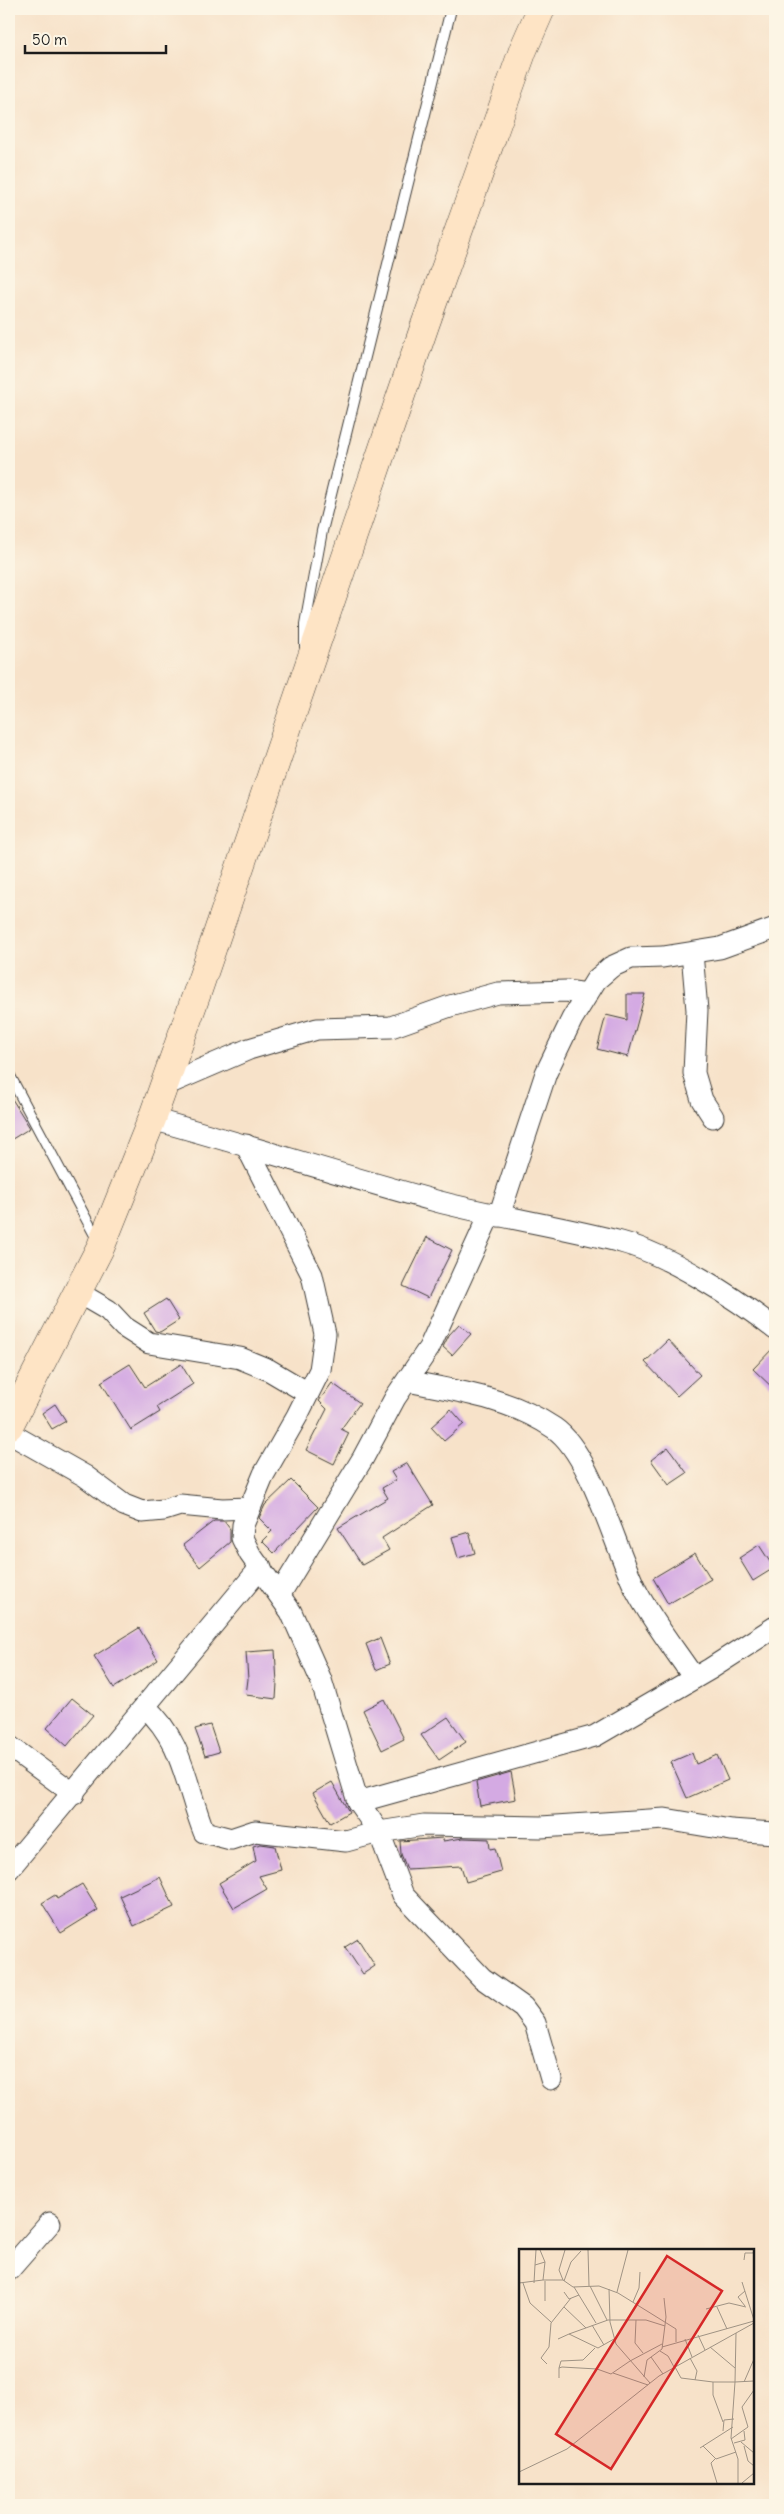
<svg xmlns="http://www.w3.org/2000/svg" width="784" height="2514" viewBox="0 0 784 2514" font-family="Delius,sans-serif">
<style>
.building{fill:#d4aae3}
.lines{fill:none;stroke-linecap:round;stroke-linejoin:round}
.lane-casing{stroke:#3d3a36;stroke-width:12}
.street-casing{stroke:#3d3a36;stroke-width:23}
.secondary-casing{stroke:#3d3a36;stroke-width:29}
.lane{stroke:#fff;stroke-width:10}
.street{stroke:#fff;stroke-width:21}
.secondary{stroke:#fee4c5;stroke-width:28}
.inset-road{fill:none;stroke:#9f9384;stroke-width:1}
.view{fill:#d62828;fill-opacity:0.15;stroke:#d62828;stroke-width:2.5}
.inset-edge{fill:none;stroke:#1c1c1c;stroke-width:2.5}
</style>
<rect width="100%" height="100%" fill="#fcf5e5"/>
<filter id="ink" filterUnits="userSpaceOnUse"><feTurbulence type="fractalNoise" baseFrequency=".02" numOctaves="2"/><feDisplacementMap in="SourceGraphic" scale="10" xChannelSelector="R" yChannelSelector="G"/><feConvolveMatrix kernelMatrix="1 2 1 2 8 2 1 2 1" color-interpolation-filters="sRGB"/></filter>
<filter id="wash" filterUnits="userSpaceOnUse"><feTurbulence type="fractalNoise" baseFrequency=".0096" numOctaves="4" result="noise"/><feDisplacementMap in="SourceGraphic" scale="20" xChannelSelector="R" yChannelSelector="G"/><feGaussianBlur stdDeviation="1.12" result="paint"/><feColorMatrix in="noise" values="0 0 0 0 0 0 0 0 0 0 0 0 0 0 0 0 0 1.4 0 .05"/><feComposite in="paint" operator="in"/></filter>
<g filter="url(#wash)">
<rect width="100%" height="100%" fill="#f7e2c9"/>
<g id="blocks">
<!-- building -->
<g class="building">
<path d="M627,994H645L628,1057L597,1049L606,1015L627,1020Z"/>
<path d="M9,1094L30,1128L9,1141Z"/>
<path d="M427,1237L452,1250L428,1298L403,1286Z"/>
<path d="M166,1299L179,1320L160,1332L155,1331L144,1313Z"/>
<path d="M459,1324L471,1334L452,1355L443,1347L449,1335Z"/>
<path d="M668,1340L700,1375L677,1396L645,1362Z"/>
<path d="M775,1346V1390L753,1369Z"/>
<path d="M130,1364L145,1387L181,1364L193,1384L157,1407L160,1412L131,1430L101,1382Z"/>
<path d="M332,1383L360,1403L341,1429L349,1433L334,1464L306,1450L327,1409L319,1401Z"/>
<path d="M55,1404L66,1421L52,1429L42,1413Z"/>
<path d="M451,1409L464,1424L444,1441L431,1427Z"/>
<path d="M668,1447L687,1473L669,1485L651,1460Z"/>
<path d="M407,1463L433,1505L382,1538L389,1550L362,1565L338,1528L388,1498L382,1488L396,1480L391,1472Z"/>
<path d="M291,1480L318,1507L274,1553L262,1541L272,1531L259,1518L265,1505Z"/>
<path d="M214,1521H224L230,1529V1542L200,1567L183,1545Z"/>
<path d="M469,1532L475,1553L458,1558L452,1537Z"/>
<path d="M759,1545L774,1568L753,1581L739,1558Z"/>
<path d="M695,1553L711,1579L668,1604L653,1578Z"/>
<path d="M139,1628L158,1660L114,1688L94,1656Z"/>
<path d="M380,1638L390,1664L376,1670L366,1644Z"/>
<path d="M275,1650L277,1683L276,1699L246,1695L248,1679L246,1652Z"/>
<path d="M72,1698L93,1715L67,1746L47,1728Z"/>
<path d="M384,1699L404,1739L382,1750L363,1710Z"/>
<path d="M448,1717L466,1742L439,1760L421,1735Z"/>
<path d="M210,1725L219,1752L205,1756L195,1729Z"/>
<path d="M692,1753L696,1764L717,1755L728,1780L687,1798L671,1762Z"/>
<path d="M511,1772L516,1799L480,1806L476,1782Z"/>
<path d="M332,1782L349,1812L330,1823L313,1793Z"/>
<path d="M443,1838V1841L463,1838L489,1839L490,1849L495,1848L501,1872L466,1882L461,1866L407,1869L401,1854L400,1841Z"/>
<path d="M261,1844L275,1846L281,1870L259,1876L267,1889L234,1908L219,1883L256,1861L253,1846Z"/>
<path d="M160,1877L174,1907L134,1926L120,1896Z"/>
<path d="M82,1884L98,1910L61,1933L42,1903L55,1895L57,1899Z"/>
<path d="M358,1939L375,1966L363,1974L345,1947Z"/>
</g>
</g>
</g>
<g filter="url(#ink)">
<use href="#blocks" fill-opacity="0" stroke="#3d3a36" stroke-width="1"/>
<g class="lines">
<!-- lane casing -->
<g class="lane-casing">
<g id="lane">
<path d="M305,647V624L322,531L451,9"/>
<path d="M9,1074L98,1241"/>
</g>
</g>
<!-- street casing -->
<g class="street-casing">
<g id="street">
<path d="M692,953L697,1010L694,1073L702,1100L713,1117"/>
<path d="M163,1086L249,1049L317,1029L391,1027L450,1006L498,993L566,991L587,994"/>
<path d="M152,1119C247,1145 340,1175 436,1201C497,1217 560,1226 621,1242C669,1255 736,1298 775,1329"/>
<path d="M246,1145L312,1275L325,1334L320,1370L297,1416L264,1474L243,1525L242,1538L250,1554L291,1612L321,1680L358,1802L379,1832L403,1895L482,1978L523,2007L535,2023L551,2079"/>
<path d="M499,1216L546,1073L572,1019L596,980L611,967L631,958L663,957L720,948L775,928"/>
<path d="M77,1292L108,1310L124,1327L149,1343L240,1358L269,1370L308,1393"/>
<path d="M407,1381C457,1391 510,1398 554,1428C592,1454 615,1550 637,1592C653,1622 675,1650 694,1678"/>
<path d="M9,1433L85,1476L124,1505L142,1512L164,1510L180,1505L222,1509L249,1508"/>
<path d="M280,1594L363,1458L395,1398L429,1348L490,1214"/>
<path d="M145,1707C183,1740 186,1787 204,1832L231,1839L255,1831L346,1841L379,1832L424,1825L541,1827L665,1819L731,1830L775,1833"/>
<path d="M9,1746L74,1794"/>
<path d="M358,1802L595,1736L710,1669L775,1627"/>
<path d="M9,1869L261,1567"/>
<path d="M9,2270L50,2223"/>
</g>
</g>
<!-- secondary casing -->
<g class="secondary-casing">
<path id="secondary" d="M9,1426L101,1246L152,1119L197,993L425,325L523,50L541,9"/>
</g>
<!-- lane -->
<use href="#lane" class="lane"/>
<!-- street -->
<use href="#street" class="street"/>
<!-- secondary -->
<use href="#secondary" class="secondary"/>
</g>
</g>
<!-- overview -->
<g transform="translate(519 2249)">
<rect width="235" height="235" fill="#f7e2c9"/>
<path class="inset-road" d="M69,1L70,37M225,11L226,4H234L235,1M16,16L17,1M24,31H44L54,38L80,37L99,44L157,80V93M44,31L40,21L46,1M26,32V52M45,32L52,13L62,2M223,33L235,71M0,34L24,31L26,13L21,1M4,34L11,54L32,73M15,34L16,16L26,13M71,37L88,71M55,38L77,74M90,40L91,73L97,95L131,134M226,42L219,48L226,57M45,43L50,50L60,46M98,43L109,1M114,53L120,39L121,23M45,58L67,79M198,58L208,80M187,60L210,54L227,58M117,71L116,94L124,104M73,76L85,96M50,85L89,71H127L146,77M179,86L186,101M39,90L50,85L79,99L95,90M166,90L173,108M143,98L235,72M191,98L216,119M141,102L149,107L155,118M132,108L144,125M171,109L178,122L176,131M111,112L143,95M28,115L22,109L30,98L32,74L52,49M156,118L162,129L194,133V146L204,173M40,119L42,112L64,111L76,99M94,124L129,136M125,128L128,111L143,100L147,68L145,49M40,129V119L43,118L78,120L92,125L111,112M194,133H216L217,84M225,133L235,110M204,182L205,171L215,170M212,190L229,178L223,158L235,141M222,193L235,204M215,194L226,191L225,182M184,197L197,210L217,203M225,197L229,212L235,217M181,199L214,178M196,210L192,214L198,234M0,223L48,200L140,127L235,74M219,234V210L212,189L216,133L235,132M223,234L235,224"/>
<path class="view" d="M148,7L203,42L92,220L37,185Z"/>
<rect width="235" height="235" class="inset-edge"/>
</g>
<!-- margin -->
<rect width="784" height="2514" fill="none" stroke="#fcf5e5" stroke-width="30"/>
<!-- scale -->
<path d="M25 45v8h141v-8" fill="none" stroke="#1c1c1c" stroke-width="2.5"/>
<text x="32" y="45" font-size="15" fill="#1c1c1c" stroke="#fcf5e5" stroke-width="4" paint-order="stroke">50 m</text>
</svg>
